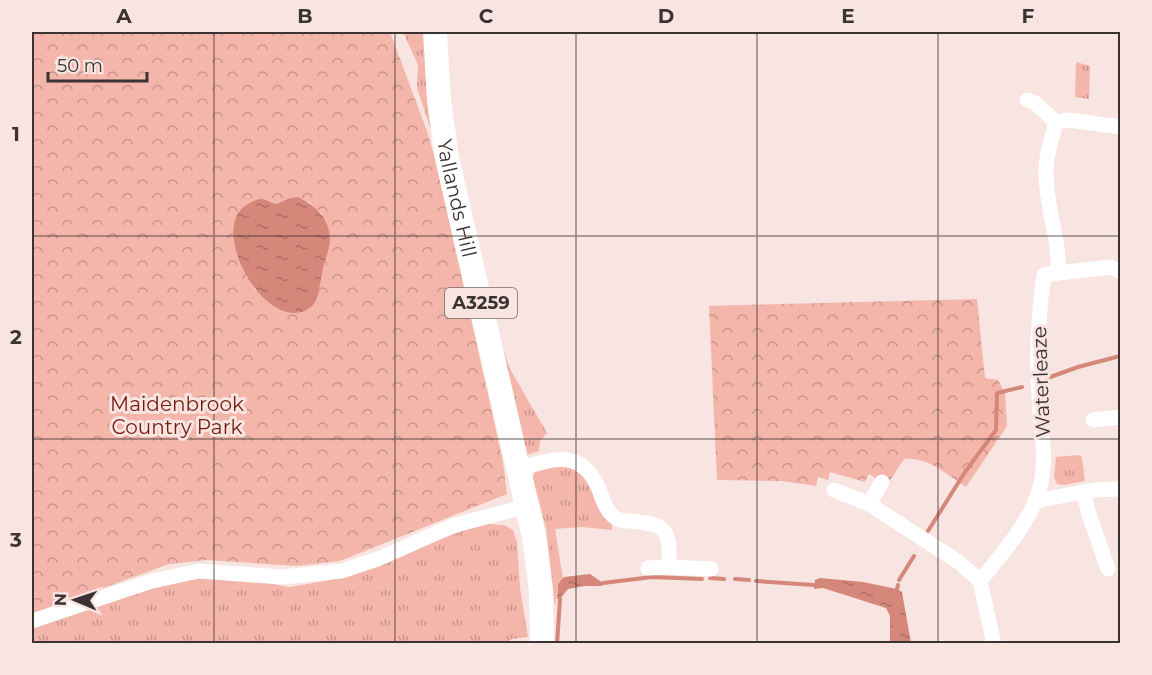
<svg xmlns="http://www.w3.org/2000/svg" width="1152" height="675" viewBox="0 0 1152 675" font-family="Montserrat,sans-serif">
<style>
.grass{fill:url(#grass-tufts)}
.park{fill:url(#park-crowns);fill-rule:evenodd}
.water{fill:url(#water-ripples)}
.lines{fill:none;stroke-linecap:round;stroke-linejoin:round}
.stream{stroke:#d58779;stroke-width:4}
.street{stroke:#fff;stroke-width:15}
.primary{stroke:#fff;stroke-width:24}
.grid{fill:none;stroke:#3a3331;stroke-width:1.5;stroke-opacity:0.55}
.labels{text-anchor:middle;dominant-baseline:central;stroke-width:6;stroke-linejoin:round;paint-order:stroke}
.shield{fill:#f8e4e0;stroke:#736866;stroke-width:1.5}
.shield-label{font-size:18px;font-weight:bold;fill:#3a3331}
.street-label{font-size:20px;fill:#3a3331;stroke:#f8e4e0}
.park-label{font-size:20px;fill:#781b0f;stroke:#f8e4e0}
.neatline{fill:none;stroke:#3a3331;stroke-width:2}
.grid-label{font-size:20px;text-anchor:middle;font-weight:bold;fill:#3a3331}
</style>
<defs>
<pattern id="grass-tufts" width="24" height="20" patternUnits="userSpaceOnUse" patternTransform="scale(1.5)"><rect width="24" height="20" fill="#f4b6ab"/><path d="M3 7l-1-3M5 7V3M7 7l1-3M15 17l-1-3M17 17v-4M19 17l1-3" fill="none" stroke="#c7958c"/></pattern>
<pattern id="park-crowns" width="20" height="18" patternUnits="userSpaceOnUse" patternTransform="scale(1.5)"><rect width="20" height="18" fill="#f4b6ab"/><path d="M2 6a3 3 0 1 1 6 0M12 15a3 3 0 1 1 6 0" fill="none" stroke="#c7958c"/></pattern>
<pattern id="water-ripples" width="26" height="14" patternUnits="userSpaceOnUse" patternTransform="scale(1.5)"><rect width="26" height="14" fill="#d58779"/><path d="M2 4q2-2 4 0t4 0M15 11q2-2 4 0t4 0" fill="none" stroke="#ae6f64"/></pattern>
</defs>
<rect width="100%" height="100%" fill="#f8e4e0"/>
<!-- grass -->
<g class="grass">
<path d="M403,32H426L432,133L417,88L418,65Z"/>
<path d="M1076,62L1090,66L1089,99L1075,97Z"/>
<path d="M501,342L510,369L547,433L540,441L539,451L527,455Z"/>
<path d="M1078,455L1082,457L1085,481L1064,485L1057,484L1054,477L1056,457Z"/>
<path d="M558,463L581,470L612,524V530L582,527L555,529L563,579L558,584L555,607L546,528L533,478L535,470Z"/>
<path d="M488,524L504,525L513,530L517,542L520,588L528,637L512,639L502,644H32V628L72,611L194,577L268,583L290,587L336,579L470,528Z"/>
</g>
<!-- park -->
<g class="park">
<path d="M32,32H390L427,131L436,162L503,462L507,494L340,561L297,566L206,560L169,564L32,614ZM298,197L309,202L322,214L320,284L317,300L309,309L303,311H288L255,290L242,268L264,199L276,204L290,198Z"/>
<path d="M977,299L985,378L998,380L1005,393L1007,426L966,487C948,475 927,456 904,459L887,485L869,474L865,482L830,472L828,480L818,477L816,486L782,481L717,480L709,306Z"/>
</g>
<!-- water -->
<g class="water">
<path d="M298,197C318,206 334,224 329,247C327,257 323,265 322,274C319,286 320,300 310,308C266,338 203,224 250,203C254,201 259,198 263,199C267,200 272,203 276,204L290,198Z"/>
<path d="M590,574L603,583L602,586H585L568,589L560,599H557L558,584L564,577Z"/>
<path d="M820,578L863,582L897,589L902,592L911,643H890V616L886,608L823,588L814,589L815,580Z"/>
</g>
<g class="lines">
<!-- stream -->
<g class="stream">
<path d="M1045,379L1078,367L1120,356"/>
<path d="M928,531L965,472L996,430L997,393L1022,387"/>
<path d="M710,578L724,579"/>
<path d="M735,579L749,580"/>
<path d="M899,580L914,556"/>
<path d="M756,581L814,585"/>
<path d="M603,583L652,577L702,579"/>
<path d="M897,589L898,585"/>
<path d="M557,644L560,599"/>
</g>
<!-- street -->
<g class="street">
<path d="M1027,100L1035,103L1056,122"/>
<path d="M1058,273L1110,267L1120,271"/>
<path d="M1093,420L1120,417"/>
<path d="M519,469C553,459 580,448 598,487C602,496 604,508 613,516C617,520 624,521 630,521C668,524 670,530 669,567L711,569"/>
<path d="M834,490L869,504L960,563L980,581L994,644"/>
<path d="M1084,492L1088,511L1108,569"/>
<path d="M1035,501L1094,490L1120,489"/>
<path d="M869,504L882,482"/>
<path d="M648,568L669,567"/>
<path d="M980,581C1000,556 1022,532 1035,502C1050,468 1041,434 1039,398C1036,357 1038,316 1044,275L1058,273C1060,239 1046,207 1046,174C1045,157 1052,138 1056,122L1069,120L1120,127"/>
<path d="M32,621L152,581L199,571L282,577L342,571L378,559L452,526L527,506"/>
</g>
<!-- primary -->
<path class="primary" id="s1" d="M435,32L439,100L447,158L534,537L541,591L542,644"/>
</g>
<!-- grid -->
<path class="grid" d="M214,32V644M395,32V644M576,32V644M757,32V644M938,32V644M32,236H1120M32,439H1120"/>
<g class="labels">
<!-- shield labels -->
<rect class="shield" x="445" y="288" width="72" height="30" rx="4.5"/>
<g class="shield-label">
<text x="481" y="303">A3259</text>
</g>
<!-- street labels -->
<g class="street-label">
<text stroke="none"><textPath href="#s1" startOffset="168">Yallands Hill</textPath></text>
<text transform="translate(1041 382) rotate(-92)">Waterleaze</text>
</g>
<!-- park labels -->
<g class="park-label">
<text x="177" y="404">Maidenbrook<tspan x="177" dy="23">Country Park</tspan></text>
</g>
</g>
<!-- border -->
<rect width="1152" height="675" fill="none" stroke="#f8e4e0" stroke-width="66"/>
<!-- north arrow -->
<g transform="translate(75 600) rotate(272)" stroke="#f8e4e0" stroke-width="4.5" paint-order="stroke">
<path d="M0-4.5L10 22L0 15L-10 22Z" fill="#3a3331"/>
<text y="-9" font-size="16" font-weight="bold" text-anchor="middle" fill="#3a3331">N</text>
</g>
<!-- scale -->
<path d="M48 72v9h99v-9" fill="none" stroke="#3a3331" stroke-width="3"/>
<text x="57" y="72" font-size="18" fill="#3a3331" stroke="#f8e4e0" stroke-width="4.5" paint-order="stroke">50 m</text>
<rect x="33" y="33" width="1086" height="609" class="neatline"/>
<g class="grid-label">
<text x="124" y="23">A</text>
<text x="305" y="23">B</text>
<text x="486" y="23">C</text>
<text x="666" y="23">D</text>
<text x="848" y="23">E</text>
<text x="1028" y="23">F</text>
<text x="16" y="141">1</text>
<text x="16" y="344">2</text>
<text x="16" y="547">3</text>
</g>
</svg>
